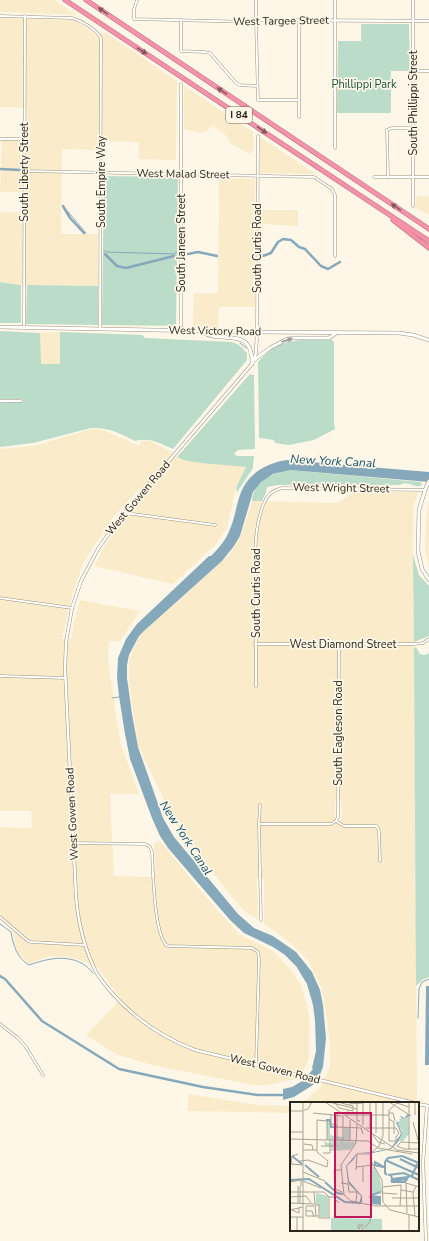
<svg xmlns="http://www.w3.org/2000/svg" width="429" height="1241" viewBox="0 0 429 1241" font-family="'Nunito Sans',sans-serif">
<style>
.built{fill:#faecca;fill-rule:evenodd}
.green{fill:#badcc9}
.water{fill:#86a8bb}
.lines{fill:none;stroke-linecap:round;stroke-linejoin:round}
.stream{stroke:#86a8bb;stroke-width:1}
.canal{stroke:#86a8bb;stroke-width:2.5}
.minor-casing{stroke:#9c927a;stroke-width:3}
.tertiary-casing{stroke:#9c927a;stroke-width:3.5}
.secondary-casing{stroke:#9c927a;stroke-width:4}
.motorway-casing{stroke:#ae6c78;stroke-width:5}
.minor{stroke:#fff;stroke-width:2}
.tertiary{stroke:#fff;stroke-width:2.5}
.secondary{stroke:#fff;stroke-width:3}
.motorway{stroke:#f591a9;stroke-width:4}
.oneway{fill:#85565b}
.oneway2{fill:#9f9d99}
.labels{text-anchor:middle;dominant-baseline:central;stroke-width:3.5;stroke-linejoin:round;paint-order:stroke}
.shield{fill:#fef7e7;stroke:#6a6559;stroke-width:1}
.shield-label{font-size:10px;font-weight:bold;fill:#2a261c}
.street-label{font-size:11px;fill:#2a261c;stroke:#fef7e7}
.park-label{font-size:11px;fill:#145238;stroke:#fef7e7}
.water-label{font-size:12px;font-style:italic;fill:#0e4f6b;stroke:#fef7e7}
.inset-river{fill:none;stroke:#86a8bb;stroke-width:2}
.inset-road{fill:none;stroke:#a9a396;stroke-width:1}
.view{fill:#c2185b;fill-opacity:0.15;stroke:#c2185b;stroke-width:2}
.inset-edge{fill:none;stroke:#2a261c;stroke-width:2}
</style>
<rect width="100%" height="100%" fill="#fef7e7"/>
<!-- built -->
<g class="built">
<path d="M0,0H54L77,15L0,12Z"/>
<path d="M0,18L75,20L98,36L104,32L177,81L176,160L139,159V142L99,141L98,150L62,149L61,234H98V286L27,285L0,282V212L26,213L27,192H0L2,140H26L27,108L0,107Z"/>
<path d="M184,86L253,132L254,149L249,154L229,142L228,137L212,125L207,131L200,133L184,129Z"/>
<path d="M260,137L316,174L260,173Z"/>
<path d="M219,178L255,179V307H219L218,328L193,327L194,293H218Z"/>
<path d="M417,196H429V215L415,207Z"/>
<path d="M260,210H298V226L260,224Z"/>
<path d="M60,332V364H40V333Z"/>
<path d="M92,429L103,430L139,446L141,441H150L172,452L179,459L246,467L236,488L227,528L216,544L173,584L94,566L104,547L117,528L151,489H139L114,516L83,563L71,599L62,639H71L75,619L80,600L140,611L120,641H109L108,661L120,742L139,794H110L114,876L155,877L154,843L160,841L206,897L239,934L273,951L292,971L301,985L309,1015V1058L304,1070L296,1079L268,1085H253L152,1065L118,1055L86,1035L121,999L98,968L81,960L67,957L51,956L29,963L25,960L17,951L15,945L13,927L1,916L0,912V827L32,828L31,811H0V449L34,446Z"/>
<path d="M354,492H418L413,508L417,1098L420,1108L419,1115H418V1103H299L307,1099L321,1087L330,1067V1040L322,989L308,960L291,943L264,924V879H257L258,920L243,910L179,831L138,745L129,683V660L139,636L229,555L241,536L252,501L337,503ZM341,800L342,817L338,825L335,818V801Z"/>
<path d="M428,503H429V569L425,551L426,521Z"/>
<path d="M189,1094L256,1105L291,1106V1113L187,1111Z"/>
</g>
<!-- green -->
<g class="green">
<path d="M361,24H409L410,71H391V113H337L338,41H361Z"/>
<path d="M104,176L178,177L176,326L102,325Z"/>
<path d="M0,282L21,285V323H0Z"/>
<path d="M27,285L98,286V325L26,324Z"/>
<path d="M0,331L40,333L41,364H60V332L142,335L145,338L232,342L239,345L247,353V360L173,449C159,443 151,437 135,441C120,433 108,427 91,428L33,443L0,447V403L23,402L22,399H0Z"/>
<path d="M301,340H332L334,342V424L335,429L314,440L289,445L275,443L274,440L259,438L258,362C274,346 278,343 301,340Z"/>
<path d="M250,374L254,375L255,449L238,450L234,454L237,456H254L253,468L237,492L236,488L246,467C233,465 186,464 177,457Z"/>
<path d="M290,470L420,482L422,484L421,486C411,487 409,480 399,485H279L267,487L266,492L262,501H252C254,480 271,474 290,470Z"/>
<path d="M413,555L419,575L429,586V636L414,642Z"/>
<path d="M416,647L420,654L425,655L429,653V977L422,980L416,986L414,648Z"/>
</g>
<!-- water -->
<g class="water">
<path d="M287,460L429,472V482L290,470L273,474L261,482L253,492L240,536L234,546L222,561L144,631L139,636L129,655L127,665V678L132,714L138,747L163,818L174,837L238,914L254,928L273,936L296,952L312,972L320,990L323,1005L326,1038L323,1067L319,1077L313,1085L294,1097L283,1100V1089L292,1087L304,1080L313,1069L312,1068L316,1051L315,1020L313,1005L307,984L296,966L285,955L273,947L244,933L230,920L168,848L160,836L152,818L130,759L125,734L119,696L117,678L118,658L126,639L137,624L209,556H211C219,548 226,540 230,529C235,518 236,506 240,495C247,474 266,463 287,460Z"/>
<path d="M426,986H429V1065H425Z"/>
</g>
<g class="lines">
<!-- stream -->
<g class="stream">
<path d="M63,206L86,233"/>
<path d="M104,250L106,252L174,254L177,252"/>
<path d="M240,343L246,348"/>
<path d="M112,698L119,697"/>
<path d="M0,924L11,932C13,945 17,958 29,965C46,959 66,954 83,964C87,966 90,970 93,973"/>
<path d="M418,1018L419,989L422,982L429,979"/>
</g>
<!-- canal -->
<g class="canal">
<path d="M0,169L20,170"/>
<path d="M63,206L70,218L84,233"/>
<path d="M105,254L117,266L126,268L174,256"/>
<path d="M188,254L198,252L217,256"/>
<path d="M260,257L271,253L278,242L283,239L291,240L299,247L305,249L321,266L328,269L340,262"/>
<path d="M0,976L5,979L42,1021L119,1069L203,1087L258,1095H286"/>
</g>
<!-- minor casing -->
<g class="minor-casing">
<g id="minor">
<path d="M137,0L134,9V19L252,22L256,21L258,100H299"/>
<path d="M335,0V148"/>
<path d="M413,0V206"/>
<path d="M0,16L72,18C82,21 96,29 101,38L100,329"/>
<path d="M181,20V51L204,52L210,53L236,83L240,85L257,86"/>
<path d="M413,71H429"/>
<path d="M299,117V20"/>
<path d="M0,139H24"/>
<path d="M24,171L314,177L332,189L335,195V256"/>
<path d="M374,177H429"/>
<path d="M388,177L387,130L392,128H413"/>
<path d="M24,327L25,16"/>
<path d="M181,330V84"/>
<path d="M257,332L258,136"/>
<path d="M0,401H21"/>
<path d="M125,513L215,525"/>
<path d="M0,598L72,608"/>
<path d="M255,644H414L423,643L429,639"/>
<path d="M0,676L66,678"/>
<path d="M256,686C256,655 256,624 256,594C256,564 252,531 264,503C267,494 273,490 282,488L425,490"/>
<path d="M260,805L259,824L261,920"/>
<path d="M336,821L338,817L339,644"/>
<path d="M336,821L344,826H376L378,828L379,832L380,861"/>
<path d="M259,824H331L336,821"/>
<path d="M73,843L145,844L150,847L152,852C153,872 154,931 166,945L169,946L252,948L258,952L259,959L256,1065"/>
<path d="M0,917L28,941L32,942L85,945"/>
<path d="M0,1024L18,1038L26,1047L43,1075"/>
</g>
</g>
<!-- tertiary casing -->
<g class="tertiary-casing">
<g id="tertiary">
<path d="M256,0V21L262,20L429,21"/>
<path d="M257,332L256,353L252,364L119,519L98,549L81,581L72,608L66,642L65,669L76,896C78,922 84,947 95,970C99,978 106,986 112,993C135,1019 161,1037 195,1050L415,1103"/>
<path d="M418,1104L429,1106"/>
<path d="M426,1241L423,1163L427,1106"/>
</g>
</g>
<!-- secondary casing -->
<g class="secondary-casing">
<g id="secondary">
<path d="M0,327L257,332L399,333L413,335L429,340"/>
<path d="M202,331C218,346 253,323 252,364"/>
<path d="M254,360L270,348L285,340L293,338H329L336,333"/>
<path d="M429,481L425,490L419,510L418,551L422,569L429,580"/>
</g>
</g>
<!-- motorway casing -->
<g class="motorway-casing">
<g id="motorway">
<path d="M65,0L429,241"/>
<path d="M86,0L429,229"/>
<path d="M393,220L429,248"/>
</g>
</g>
<!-- minor -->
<use href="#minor" class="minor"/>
<!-- tertiary -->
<use href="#tertiary" class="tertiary"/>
<!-- secondary -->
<use href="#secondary" class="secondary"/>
<!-- motorway -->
<use href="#motorway" class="motorway"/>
</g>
<!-- one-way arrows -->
<defs><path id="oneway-solid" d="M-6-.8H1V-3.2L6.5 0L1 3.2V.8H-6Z"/></defs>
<g class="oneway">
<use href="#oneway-solid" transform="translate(103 11) rotate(-146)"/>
<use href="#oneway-solid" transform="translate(142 51) rotate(33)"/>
<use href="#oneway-solid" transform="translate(222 91) rotate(-146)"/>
<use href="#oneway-solid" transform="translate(262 130) rotate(34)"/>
<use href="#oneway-solid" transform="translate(396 207) rotate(-146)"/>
</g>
<use class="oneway2" href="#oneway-solid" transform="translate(287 340) rotate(-18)"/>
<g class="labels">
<!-- shield labels -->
<rect class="shield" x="226" y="107" width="26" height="16" rx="3"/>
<g class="shield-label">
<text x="239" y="115">I 84</text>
</g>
<!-- street labels -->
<g class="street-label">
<text transform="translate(281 21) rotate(-1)">West Targee Street</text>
<text transform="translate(413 103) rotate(-90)">South Phillippi Street</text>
<text transform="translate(24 172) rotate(-90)">South Liberty Street</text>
<text transform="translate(183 174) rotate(1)">West Malad Street</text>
<text transform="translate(101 182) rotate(-90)">South Empire Way</text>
<text transform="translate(181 243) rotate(-90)">South Janeen Street</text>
<text transform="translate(257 248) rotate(-90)">South Curtis Road</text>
<text transform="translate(215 331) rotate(1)">West Victory Road</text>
<text transform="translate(341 488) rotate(1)">West Wright Street</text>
<text transform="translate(138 498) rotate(-50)">West Gowen Road</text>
<text transform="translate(256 593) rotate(-90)">South Curtis Road</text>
<text x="343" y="644">West Diamond Street</text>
<text transform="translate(338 733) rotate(-90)">South Eagleson Road</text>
<text transform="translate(72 814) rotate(-93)">West Gowen Road</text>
<text transform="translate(275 1069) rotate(14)">West Gowen Road</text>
</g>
<!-- park labels -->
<g class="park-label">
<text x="364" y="84">Phillippi Park</text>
</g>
<!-- water labels -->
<g class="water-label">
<text transform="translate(333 461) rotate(3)">New York Canal</text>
<text transform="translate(186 838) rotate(57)">New York Canal</text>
</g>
</g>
<!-- overview -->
<g transform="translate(290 1102)">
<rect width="129" height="129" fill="#fef7e7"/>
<path d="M118,14L119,32L113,39H108L112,29L106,21ZM37,18H40V33L44,34L54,35V26H60V38H37ZM34,38L37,41H42V39H48L49,41L50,39L66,40L60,48L41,49V44H35ZM84,64L90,76L92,90L80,93V65ZM26,91L38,94V115H30L29,103L26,102ZM41,116L92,117V129H70L77,123L68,129H41Z" fill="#badcc9"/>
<path d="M118,12L122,13L129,18L122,13L107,19L112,32L108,40L101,47L83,51L68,50L64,57L57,64L59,79L72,94V100L69,103L71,94L58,81L56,64L68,50H83L101,46L111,32L106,20L112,16L109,13L114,16ZM81,93L91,94V103L81,102Z" fill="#86a8bb"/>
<path class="inset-river" d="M36,18H40L41,25H47M2,54L12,62M110,57L129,66M95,58L129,73M15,63L29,75M94,65L85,60V63L88,64H89L93,65H94M97,73L95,71V60L98,56L112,54L129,61M98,73L114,71L129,78M101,73L102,77L118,75M122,74L127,62M0,78L19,77L55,100L71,101M101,78L102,80H115L119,74M102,79L117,77M35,80L47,91L53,92M80,96L81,93L91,90"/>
<path class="inset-road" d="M35,0L107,48L129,51M39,0L67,7M67,0V19H70M73,0V23M80,0V27M86,0V31M93,0V34L89,44L81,51L80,57L92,78L93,100L100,108L129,115M99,0L118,12M119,0V48M45,1L49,6L63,9V4L51,1M59,2L73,1M105,3L99,8V39H106V35M105,3L107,1L119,5M14,8L18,7L22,0M0,9H13M58,9L56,13H99M23,11L53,14V38M99,11H103L105,19M41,12V22L47,23M125,13V0M99,17L104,20V32M123,20L128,38M67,22L66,41L51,63L54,93L61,99L85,104H129M47,25L71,26L73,32M76,26H106L109,31L106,35M0,30H13M83,33L88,40L95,42M0,37L78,39L88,46M37,38V19L27,18V50L38,59L37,65M47,38V12M60,39V18M129,41L111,40L107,44L114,47H129M14,42L22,43L23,48M31,44H47M88,46L122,52M13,48H27M33,51H40V38M8,52L2,54L1,62L13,63M10,59L18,58L37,65M66,65L83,63M51,68H44L45,87L52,90M66,68L67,52H81M13,70L35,79M13,79L31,86M0,80L11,78V84M73,80V65M51,81L58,82L59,90H67L66,100M10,84V101M93,85L111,83V88M0,90H34L39,95V116M24,90L26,114M92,91L107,92M0,95L16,94L21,101M39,95H43L49,101M102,96H129M0,101L24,102M8,101V84M25,103H29V116H40M24,104H16V114H29M110,104L111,88L123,90M0,108L13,105M2,108L9,111V105M16,109H22L24,115M117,111L116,81L129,85M0,112V129M125,114L123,91L126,84M0,115H13M7,115V129M69,126L73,123H68V126L70,127M0,129H13M13,129V0M70,129L80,120L81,103M119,129V113"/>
<path class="view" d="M45,11H81V115H45Z"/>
<rect width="129" height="129" class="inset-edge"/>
</g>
</svg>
